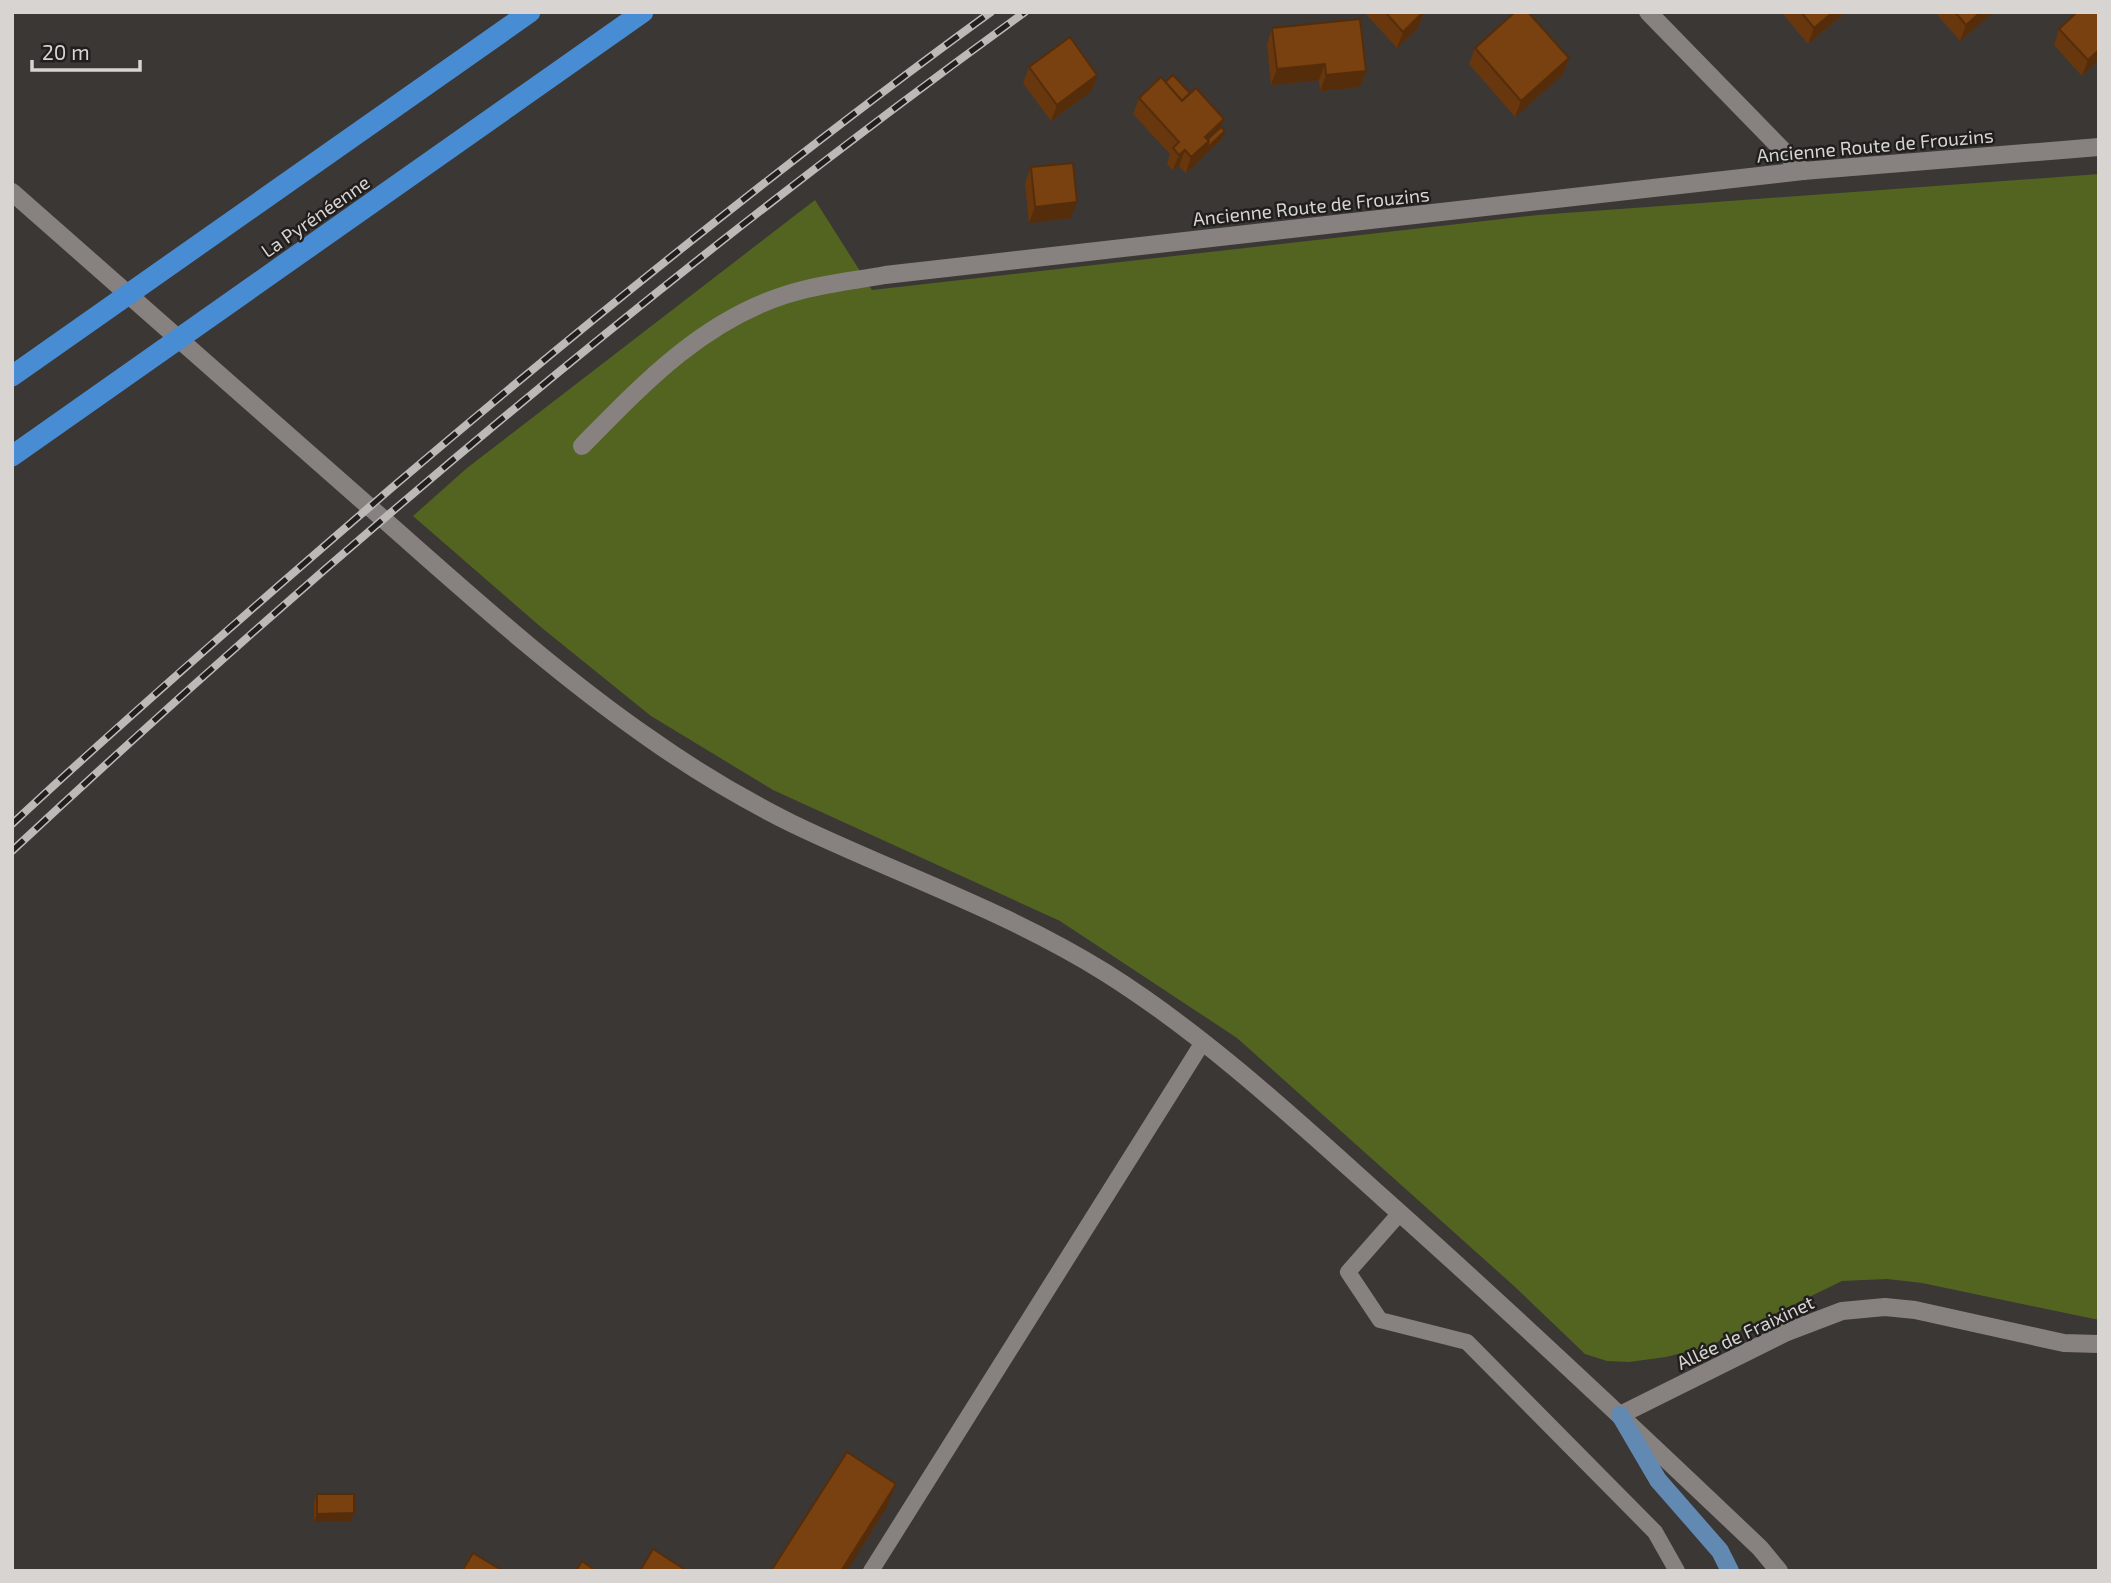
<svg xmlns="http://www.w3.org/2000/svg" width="2111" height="1583" viewBox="0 0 2111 1583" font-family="'Exo 2',sans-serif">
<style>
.green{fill:#526420}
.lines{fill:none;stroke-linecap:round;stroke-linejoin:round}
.lane{stroke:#87827f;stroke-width:16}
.street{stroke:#87827f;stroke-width:18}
.secondary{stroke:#87827f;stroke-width:18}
.primary{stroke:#6189b2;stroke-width:18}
.highway{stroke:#488dd4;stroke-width:21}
.rail-casing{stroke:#bcb9b7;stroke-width:8}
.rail{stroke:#211f1e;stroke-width:5;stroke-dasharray:16;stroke-linecap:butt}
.wall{fill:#68370e}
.shaded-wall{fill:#552d0b}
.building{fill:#794010;stroke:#552d0b;stroke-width:2}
.labels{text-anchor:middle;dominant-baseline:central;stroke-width:5;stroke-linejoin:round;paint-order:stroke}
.street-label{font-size:19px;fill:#d7d4d2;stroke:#211f1e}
</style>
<rect width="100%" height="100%" fill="#3b3734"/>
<!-- green -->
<path class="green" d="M2099,174V1320L1922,1283L1887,1279L1842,1281L1709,1346L1666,1357L1629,1362L1607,1361L1585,1354L1514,1286L1237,1038L1060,921L773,790L651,716L542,628L413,516L467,468L815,200L872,290L1538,215Z"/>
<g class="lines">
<!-- lane -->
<g class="lane">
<path d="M1400,1213L1348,1272L1380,1320L1467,1342L1655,1532L1677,1571"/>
<path d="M871,1571L1203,1042"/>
</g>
<!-- street -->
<g class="street">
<path d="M1648,12L1803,171"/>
<path d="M582,446C642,385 701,322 785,295C818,284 852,281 885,275L1803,171L2099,147"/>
<path d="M1620,1415L1787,1332L1842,1311L1885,1307L1915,1310L2064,1343L2099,1344"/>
</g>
<!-- secondary -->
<path class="secondary" d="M12,192C133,298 253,404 373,510C463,589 551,670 649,738C694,770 743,799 793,824C897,874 1007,911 1106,973C1206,1036 1295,1119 1383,1198C1511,1312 1636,1430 1760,1548L1779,1571"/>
<!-- primary -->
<path class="primary" d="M1620,1415L1658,1480L1720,1551L1730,1571"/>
<!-- highway -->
<g class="highway">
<path d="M12,376L530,12"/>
<path d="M12,456L643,12"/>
</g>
<!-- rail casing -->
<g class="rail-casing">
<g id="rail">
<path d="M12,824C137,708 266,596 395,485C588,321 786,161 991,12"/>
<path d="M12,851C333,552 670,269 1025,12"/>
</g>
</g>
<!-- rail -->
<use href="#rail" class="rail"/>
</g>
<!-- wall -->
<g class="wall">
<path d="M1364,12H1424L1418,28L1397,48Z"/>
<path d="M1781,12H1846L1808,44Z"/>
<path d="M1935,12H1994L1960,41Z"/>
<path d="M2099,12V60L2082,76L2054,45L2059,29Z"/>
<path d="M1272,28L1366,71L1360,87L1320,91L1319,80L1271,85L1267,44Z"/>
<path d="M1475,48L1569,58L1563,74L1515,117L1469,64Z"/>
<path d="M1029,67L1097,75L1092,91L1051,121L1023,83Z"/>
<path d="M1165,82L1190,93L1224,119L1221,127L1222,139L1186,173L1179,166L1173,170L1167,164L1170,154L1133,114L1139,98Z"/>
<path d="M1031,167L1071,218L1029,223L1025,183Z"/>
<path d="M317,1494L354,1513L351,1521L314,1522V1502Z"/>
</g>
<!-- shaded-wall -->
<g class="shaded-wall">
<path d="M1424,12L1418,28L1397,48L1403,32Z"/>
<path d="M1833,12H1846L1808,44L1814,28Z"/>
<path d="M1981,12H1994L1960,41L1966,25Z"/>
<path d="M2099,50V60L2082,76L2088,60Z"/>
<path d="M1569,58L1563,74L1515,117L1521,101Z"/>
<path d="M1325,64L1319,80L1271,85L1277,69Z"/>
<path d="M1366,71L1360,87L1320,91L1326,75Z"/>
<path d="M1097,75L1092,91L1051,121L1057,105Z"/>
<path d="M1224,119L1218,135L1225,131L1222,139L1186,173L1191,157L1205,137Z"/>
<path d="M1185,150L1179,166L1173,170L1179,155Z"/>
<path d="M1077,202L1071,218L1029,223L1035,207Z"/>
<path d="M896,1484L887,1507L847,1571H841Z"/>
<path d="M354,1513L351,1521L314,1522L317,1514Z"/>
</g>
<!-- building -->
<g class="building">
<path d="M1385,12H1423L1403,32Z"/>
<path d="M1515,12H1528L1569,58L1521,101L1475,48Z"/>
<path d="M1801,12H1833L1814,28Z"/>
<path d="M1955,12H1981L1966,25Z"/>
<path d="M2077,12H2099V50L2088,60L2059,29Z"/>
<path d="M1360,19L1366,71L1326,75L1325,64L1277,69L1272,28Z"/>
<path d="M1070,37L1097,75L1057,105L1029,67Z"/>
<path d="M1173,75L1190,93L1182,101L1165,82Z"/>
<path d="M1161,77L1182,101L1196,88L1224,119L1205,137L1209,141L1191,157L1185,150L1179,155L1173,148L1179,142L1139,98Z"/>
<path d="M1221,127L1225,131L1206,149L1209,141L1208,139Z"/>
<path d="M1073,163L1077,202L1035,207L1031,167Z"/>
<path d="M847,1452L896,1484L841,1571H771Z"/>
<path d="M317,1494H354V1513L317,1514Z"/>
<path d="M653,1549L687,1571H640Z"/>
<path d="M473,1553L503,1571H462Z"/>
<path d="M582,1561L596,1571H576Z"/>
</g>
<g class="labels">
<!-- street labels -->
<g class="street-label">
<text transform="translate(1875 145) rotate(-5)">Ancienne Route de Frouzins</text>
<text transform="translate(1311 206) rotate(-6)">Ancienne Route de Frouzins</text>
<text transform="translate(315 216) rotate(-35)">La Pyrénéenne</text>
<text transform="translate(1745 1332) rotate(-25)">Allée de Fraixinet</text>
</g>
</g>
<!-- border -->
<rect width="2111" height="1583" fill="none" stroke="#d7d4d2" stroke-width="28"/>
<!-- scale -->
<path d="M32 60v10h108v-10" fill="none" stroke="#d7d4d2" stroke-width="3.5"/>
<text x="42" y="60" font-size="21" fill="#d7d4d2" stroke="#211f1e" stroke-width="5" paint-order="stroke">20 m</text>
</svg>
